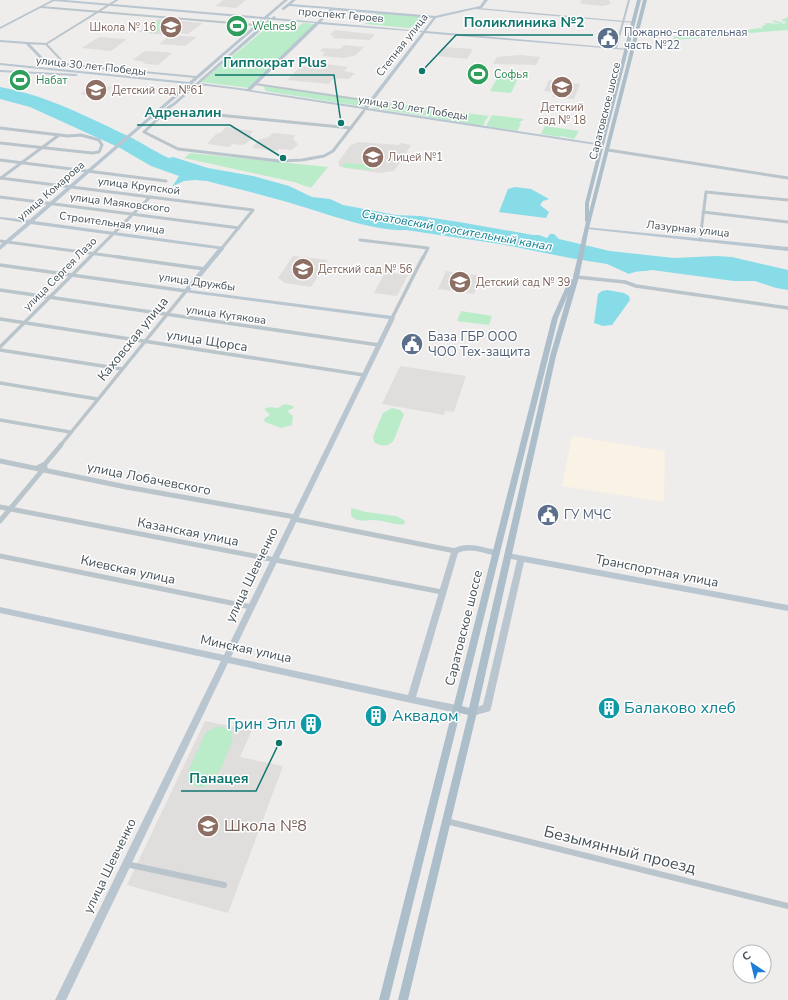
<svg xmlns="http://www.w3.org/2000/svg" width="788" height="1000" viewBox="0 0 788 1000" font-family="'Nunito Sans',sans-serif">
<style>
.commercial{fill:#faf2e4}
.education{fill:#e0dddd}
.green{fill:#baecc9}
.water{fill:#88dce8}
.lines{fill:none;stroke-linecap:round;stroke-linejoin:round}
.street-far4{stroke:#bac5cb;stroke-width:2}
.street-far3{stroke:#bac5cb;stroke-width:3}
.street-far2{stroke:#bac5cb;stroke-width:3.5}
.street-far1{stroke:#bac5cb;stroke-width:5}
.street{stroke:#bac5cb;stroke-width:6}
.secondary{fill:#b9c6d0;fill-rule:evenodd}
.primary{fill:#acbeca;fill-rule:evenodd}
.labels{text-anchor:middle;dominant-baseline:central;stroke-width:3;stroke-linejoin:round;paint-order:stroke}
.far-street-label{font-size:11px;fill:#455158;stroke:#fff}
.far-leisure-label{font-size:11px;fill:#27864d;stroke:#fff;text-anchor:start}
.far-education-label{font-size:11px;fill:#785e54;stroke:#fff;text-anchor:start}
.far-service-label{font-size:11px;fill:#4e5e75;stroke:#fff;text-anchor:start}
.far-water-label{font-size:12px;font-style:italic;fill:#108192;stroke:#fff}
.service-label{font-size:13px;fill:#4e5e75;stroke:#fff;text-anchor:start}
.street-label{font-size:13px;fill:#455158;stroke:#fff}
.near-culture-label{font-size:16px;fill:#0d838f;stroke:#fff;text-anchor:start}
.near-education-label{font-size:16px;fill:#785e54;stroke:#fff;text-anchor:start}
.near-street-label{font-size:16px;fill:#455158;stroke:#fff}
.leader{fill:none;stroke:#0f766e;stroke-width:1.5}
.callout-dot{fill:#0f766e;stroke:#fff;stroke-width:1.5}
.callout-label{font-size:14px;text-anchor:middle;font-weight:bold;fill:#0f766e;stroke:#fff;stroke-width:3;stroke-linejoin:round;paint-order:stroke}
</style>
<rect width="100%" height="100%" fill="#efecec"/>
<!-- commercial -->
<path class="commercial" d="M572,436L665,451L664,502L562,486Z"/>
<!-- education -->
<g class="education">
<path d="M223,0H246L236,8L215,6Z"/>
<path d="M581,0H609L611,4L603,6L583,4L580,3Z"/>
<path d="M158,19L203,23L188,34L170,32L166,35L138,32Z"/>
<path d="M335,30L361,33L375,34L370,40L332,38L334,36L330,35Z"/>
<path d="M171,35L197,37L185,46L159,44Z"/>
<path d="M99,37L127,39L111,51L82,48Z"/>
<path d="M344,45L364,47L356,55L344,58L322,56L325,52L320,51L323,48L340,49Z"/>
<path d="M445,47L473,49L467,59L438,56Z"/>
<path d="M145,51L166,52L172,53L158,65L146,64L141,61L132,60Z"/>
<path d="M520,55L540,57L536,65L493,64L497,57Z"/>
<path d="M326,64L348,67L344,71L355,73L349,79L334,78L329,84L287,80L301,66L322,69Z"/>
<path d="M549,80L580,84L574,99L552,97L554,92L544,91Z"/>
<path d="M92,85L112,87L100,96L80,94Z"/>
<path d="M226,127L253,131L250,134L253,138L244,145L232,144L230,147L207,144L216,134L222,132Z"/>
<path d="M273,133L295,135L293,139L298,144L292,150L279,149L277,151L252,148L259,140L269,137Z"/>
<path d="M359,142L399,145L401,143L411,145L398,166L393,171L379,173L340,167L338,162L351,145Z"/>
<path d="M293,256L328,260L311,287L285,283L278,278Z"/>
<path d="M446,271L481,276L474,294L438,289Z"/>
<path d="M385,272L408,275L397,296L374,293Z"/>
<path d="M400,366L466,376L454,412L445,411L444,415L382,404Z"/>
<path d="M205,721L252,730L240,757L283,766L228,913L127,885Z"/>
</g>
<!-- green -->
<g class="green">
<path d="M376,13L428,17L419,29L365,24Z"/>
<path d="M788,17V30L751,33L743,31L758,28L763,29L761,27L765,25V23L781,24L769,21L773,22V20L784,23L781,24H784L786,22L781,20Z"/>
<path d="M166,20L171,22C163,29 154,36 144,31L156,21Z"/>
<path d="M303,23L316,24L250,88L201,82L264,30L291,32Z"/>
<path d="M737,31L743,32L741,33L742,34L718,37L716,36L721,34L711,36L715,37L672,40L674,39L673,37L694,36L691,37H697L695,35H697Z"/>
<path d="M499,75L519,76L511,93L490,91Z"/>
<path d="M263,86L367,101L364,106H360L277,93L266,91Z"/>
<path d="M379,101L430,108L425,116L372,108Z"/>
<path d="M432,109L489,116L484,122L485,123L482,126L428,117L427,116Z"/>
<path d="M492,115L524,119L519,123L521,124L517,131L486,126Z"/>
<path d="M545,126L579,131L574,139L561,136L560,137L541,134Z"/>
<path d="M190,153L328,167L311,188L294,182L184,158Z"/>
<path d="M346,163L373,165L377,167L371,170L345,168L342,165Z"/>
<path d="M461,311L492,316L489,325L457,321Z"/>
<path d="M285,404L293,406L294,408L287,411L293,416L292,425L281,428L265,422L264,419L270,415L264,409L270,407L278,408Z"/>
<path d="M392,408L400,410L404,414L394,440C389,447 381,447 374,442L373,437L383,413Z"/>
<path d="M351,508L366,512L396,516L404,520L405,524C394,526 385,520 374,520C366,520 358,523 351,516Z"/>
<path d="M218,726L228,729L232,732C234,742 228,750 225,759C219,773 206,801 188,779L189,769L204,736L207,731Z"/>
</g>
<!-- water -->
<g class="water">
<path d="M0,87C46,95 90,118 132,138C144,144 157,153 169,158L173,157L208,168L253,176L289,186L312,197L330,199L343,205L396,215L420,216L459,222L533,235H539L547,238L550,234H554L559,239L610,251L674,258L716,256L732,257L788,270V290L776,288L755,281H734L652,270C643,272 638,270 629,274L607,264L570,258L500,244L406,230C373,232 319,211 287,202C261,194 233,188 207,181L195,180L184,181L172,187L179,176L151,166L120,148L30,107L0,99Z"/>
<path d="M515,187L531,189L549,199L543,201L540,205L549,212L546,218L499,212L508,189Z"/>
<path d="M607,290L624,293L629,296L630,300L612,325L603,326L594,323L598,294L602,291Z"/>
</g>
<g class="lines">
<!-- street-far4 -->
<g class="street-far4">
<path d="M41,7L257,25"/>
<path d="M27,43L46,44L64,63L69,65L196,77"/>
<path d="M46,44L117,0"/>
<path d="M616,48L629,0"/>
<path d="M255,84L370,101"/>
<path d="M164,113L170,107"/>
<path d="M362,113L364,110"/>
</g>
<!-- street-far3 -->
<g class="street-far3">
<path d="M165,112L144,132L178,149L279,161L302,160L324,156L333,151L363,112"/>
<path d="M218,115L351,128"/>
<path d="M0,128L68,136L81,135L99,140L102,145L99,152L92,153L0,143"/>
<path d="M608,150L788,178"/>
<path d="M0,160L166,181"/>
<path d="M0,178L253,210L222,248"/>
<path d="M1,178L59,135"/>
<path d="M0,197L239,228"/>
<path d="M703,212L788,222"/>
<path d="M360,240L428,248L423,258"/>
<path d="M700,240L706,192L788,200"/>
<path d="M0,241L126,258"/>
<path d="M89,258L150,197"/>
</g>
<!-- street-far2 -->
<g class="street-far2">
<path d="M118,257L205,269"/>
<path d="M0,265L186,291"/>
<path d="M576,277L625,282L636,286L788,308"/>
<path d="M0,290L379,345"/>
<path d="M392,318L423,257"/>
<path d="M0,319L364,375"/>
<path d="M0,347L90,257"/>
<path d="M0,350L122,369"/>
<path d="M0,383L97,399"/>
<path d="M0,420L70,432"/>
<path d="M60,446L186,291"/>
</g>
<!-- street-far1 -->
<g class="street-far1">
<path d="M0,461L126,487L295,517"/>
<path d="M37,468L45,464L61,445"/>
<path d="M0,507L442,592"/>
<path d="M294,519L455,551"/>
<path d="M0,521L45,467"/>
<path d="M0,556L251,607"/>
</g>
<!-- street -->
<g class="street">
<path d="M446,821L788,906"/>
<path d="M126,864L224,885"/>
</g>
<!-- secondary -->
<g class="secondary">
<path d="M52,0H65L264,17L284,0H288L268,17L271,18L274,16L276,17L275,18L317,22L330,9L289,6L284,10L281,9L292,0H296L291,4L435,16L480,6L484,0H488L482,8H479L636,22L634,23L475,9L436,18L426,31L629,49L627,50L425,33L368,108L602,144H603V146L366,110L364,111H363V109L233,89L198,85L175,105L154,119H151L34,221L224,247V249L190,290L392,316L395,318L231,657L408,695L452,549C467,541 481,547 496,550L499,551L500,553L499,555L496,556C484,553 469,547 458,553L416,697L457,705L460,706L461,709L460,712L457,713L228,663L66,1000H55L221,661L0,613V607L224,655L389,319L184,292V290L218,249L31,224L0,250V245L26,223L0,219V217L29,220L187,84L0,65V63L189,82L262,19L54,1L0,29V27ZM333,10L433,18L423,31L321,22ZM266,19H269L196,83H193ZM273,20L315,23L247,89L200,83ZM319,24L422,32L364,107L251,90ZM191,85H194L173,103L159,112Z"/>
<path d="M0,40L28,42L47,62L58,66L56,67L45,64L26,44L0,42Z"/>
<path d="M0,70L76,74L78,75L76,76L0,72Z"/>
<path d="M585,227L788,247V251L587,229H585Z"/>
<path d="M508,553L788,605V611L524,562L491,708L490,711L473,716L470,715L469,712L470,709L483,705L517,560L505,558L504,556L505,554Z"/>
</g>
<!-- primary -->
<path class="primary" d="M637,0H641L589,203V212L643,0H647L589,228L579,277L556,356L477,712L408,1000H398L468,715L460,713L389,1000H379L552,318L569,280L573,279V277L586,222L585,221V203ZM568,294L550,356L469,708L462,706L558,318Z"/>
</g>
<!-- icons -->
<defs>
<g id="stadium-disc" transform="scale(1.15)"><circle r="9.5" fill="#2e9e5b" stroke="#fff"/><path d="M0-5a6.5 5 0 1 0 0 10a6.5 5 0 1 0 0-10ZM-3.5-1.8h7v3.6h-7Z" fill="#fff"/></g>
<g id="school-disc" transform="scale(1.15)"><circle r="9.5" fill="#8d6e63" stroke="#fff"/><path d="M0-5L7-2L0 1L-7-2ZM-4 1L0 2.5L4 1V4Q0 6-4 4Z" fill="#fff"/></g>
<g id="civic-disc" transform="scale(1.15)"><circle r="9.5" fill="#5c6f8a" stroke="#fff"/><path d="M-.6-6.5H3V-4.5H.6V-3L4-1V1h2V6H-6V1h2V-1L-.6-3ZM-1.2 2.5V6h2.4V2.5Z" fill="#fff"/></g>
<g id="building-disc" transform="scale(1.15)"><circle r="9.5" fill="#0f9aa8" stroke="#fff"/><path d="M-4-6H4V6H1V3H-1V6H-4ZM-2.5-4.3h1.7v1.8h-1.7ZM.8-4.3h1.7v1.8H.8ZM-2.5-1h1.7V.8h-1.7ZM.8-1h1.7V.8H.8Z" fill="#fff"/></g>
</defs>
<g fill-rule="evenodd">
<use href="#stadium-disc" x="237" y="26"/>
<use href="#school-disc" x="171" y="27"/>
<use href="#civic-disc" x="608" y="38"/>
<use href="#stadium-disc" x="478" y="74"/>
<use href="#stadium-disc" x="20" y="80"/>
<use href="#school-disc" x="562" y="87"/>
<use href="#school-disc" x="96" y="90"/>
<use href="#school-disc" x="373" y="157"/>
<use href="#school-disc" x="303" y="269"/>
<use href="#school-disc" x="460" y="282"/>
<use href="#civic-disc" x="412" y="344"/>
<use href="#civic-disc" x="548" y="515"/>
<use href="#building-disc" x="609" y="708"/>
<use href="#building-disc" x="376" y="716"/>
<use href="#building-disc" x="311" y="724"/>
<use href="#school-disc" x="208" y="826"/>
</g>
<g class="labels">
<!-- far-street labels -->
<g class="far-street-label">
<text transform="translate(341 15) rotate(5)">проспект Героев</text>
<text transform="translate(402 45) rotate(-52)">Степная улица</text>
<text transform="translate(91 66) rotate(6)">улица 30 лет Победы</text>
<text transform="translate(413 108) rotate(9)">улица 30 лет Победы</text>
<text transform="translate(605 111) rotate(-76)">Саратовское шоссе</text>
<text transform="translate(139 186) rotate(7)">улица Крупской</text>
<text transform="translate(51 191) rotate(-41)">улица Комарова</text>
<text transform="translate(120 203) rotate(7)">улица Маяковского</text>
<text transform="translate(112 223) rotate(8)">Строительная улица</text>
<text transform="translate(688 229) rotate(6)">Лазурная улица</text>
<text transform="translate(60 274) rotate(-45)">улица Сергея Лазо</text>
<text transform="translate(197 282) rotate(8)">улица Дружбы</text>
<text transform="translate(226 315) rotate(8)">улица Кутякова</text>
</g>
<!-- far-leisure labels -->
<g class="far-leisure-label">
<text x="252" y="26">Welnes8</text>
<text x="494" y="74">Софья</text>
<text x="36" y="80">Набат</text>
</g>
<!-- far-education labels -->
<g class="far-education-label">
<text x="156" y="27" text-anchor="end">Школа № 16</text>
<text x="112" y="90">Детский сад №61</text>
<text x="562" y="107" text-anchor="middle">Детский<tspan x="562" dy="13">сад № 18</tspan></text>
<text x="388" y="157">Лицей №1</text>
<text x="318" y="269">Детский сад № 56</text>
<text x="476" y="282">Детский сад № 39</text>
</g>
<!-- far-service labels -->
<g class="far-service-label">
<text x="624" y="32">Пожарно-спасательная<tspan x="624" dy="13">часть №22</tspan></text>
</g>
<!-- far-water labels -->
<g class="far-water-label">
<text transform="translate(457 230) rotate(10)">Саратовский оросительный канал</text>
</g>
<!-- service labels -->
<g class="service-label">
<text x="428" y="337">База ГБР ООО<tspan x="428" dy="15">ЧОО Тех-защита</tspan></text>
<text x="564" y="515">ГУ МЧС</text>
</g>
<!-- street labels -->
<g class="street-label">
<text transform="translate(133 339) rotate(-51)">Каховская улица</text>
<text transform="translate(207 341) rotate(9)">улица Щорса</text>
<text transform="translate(149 479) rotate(11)">улица Лобачевского</text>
<text transform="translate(188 532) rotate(11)">Казанская улица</text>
<text transform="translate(128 570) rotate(12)">Киевская улица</text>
<text transform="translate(657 571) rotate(11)">Транспортная улица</text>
<text transform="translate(252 575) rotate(-64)">улица Шевченко</text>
<text transform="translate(464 628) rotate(-76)">Саратовское шоссе</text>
<text transform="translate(246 649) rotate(12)">Минская улица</text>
<text transform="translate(110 866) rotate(-64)">улица Шевченко</text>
</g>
<!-- near-culture labels -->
<g class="near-culture-label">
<text x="624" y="708">Балаково хлеб</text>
<text x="392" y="716">Аквадом</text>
<text x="296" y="724" text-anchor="end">Грин Эпл</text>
</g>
<!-- near-education labels -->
<g class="near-education-label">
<text x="224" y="826">Школа №8</text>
</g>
<!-- near-street labels -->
<g class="near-street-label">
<text transform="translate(620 850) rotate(14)">Безымянный проезд</text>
</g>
</g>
<!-- callouts -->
<path class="leader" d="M422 71L456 35H593M341 123L334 75H215M283 158L230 125H137M279 743L256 791H181"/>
<g class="callout-dot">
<circle cx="422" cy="71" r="4"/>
<circle cx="341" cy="123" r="4"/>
<circle cx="283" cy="158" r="4"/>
<circle cx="279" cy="743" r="4"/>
</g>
<g class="callout-label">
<text x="524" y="27">Поликлиника №2</text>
<text x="275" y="67">Гиппократ Plus</text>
<text x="183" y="117">Адреналин</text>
<text x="219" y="783">Панацея</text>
</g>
<!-- north arrow -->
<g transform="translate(752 964) rotate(325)"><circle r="19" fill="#ffffff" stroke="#b5b9bc"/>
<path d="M0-3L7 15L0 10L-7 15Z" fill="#1e7dd6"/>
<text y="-6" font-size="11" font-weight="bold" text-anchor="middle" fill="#455158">С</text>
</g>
</svg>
